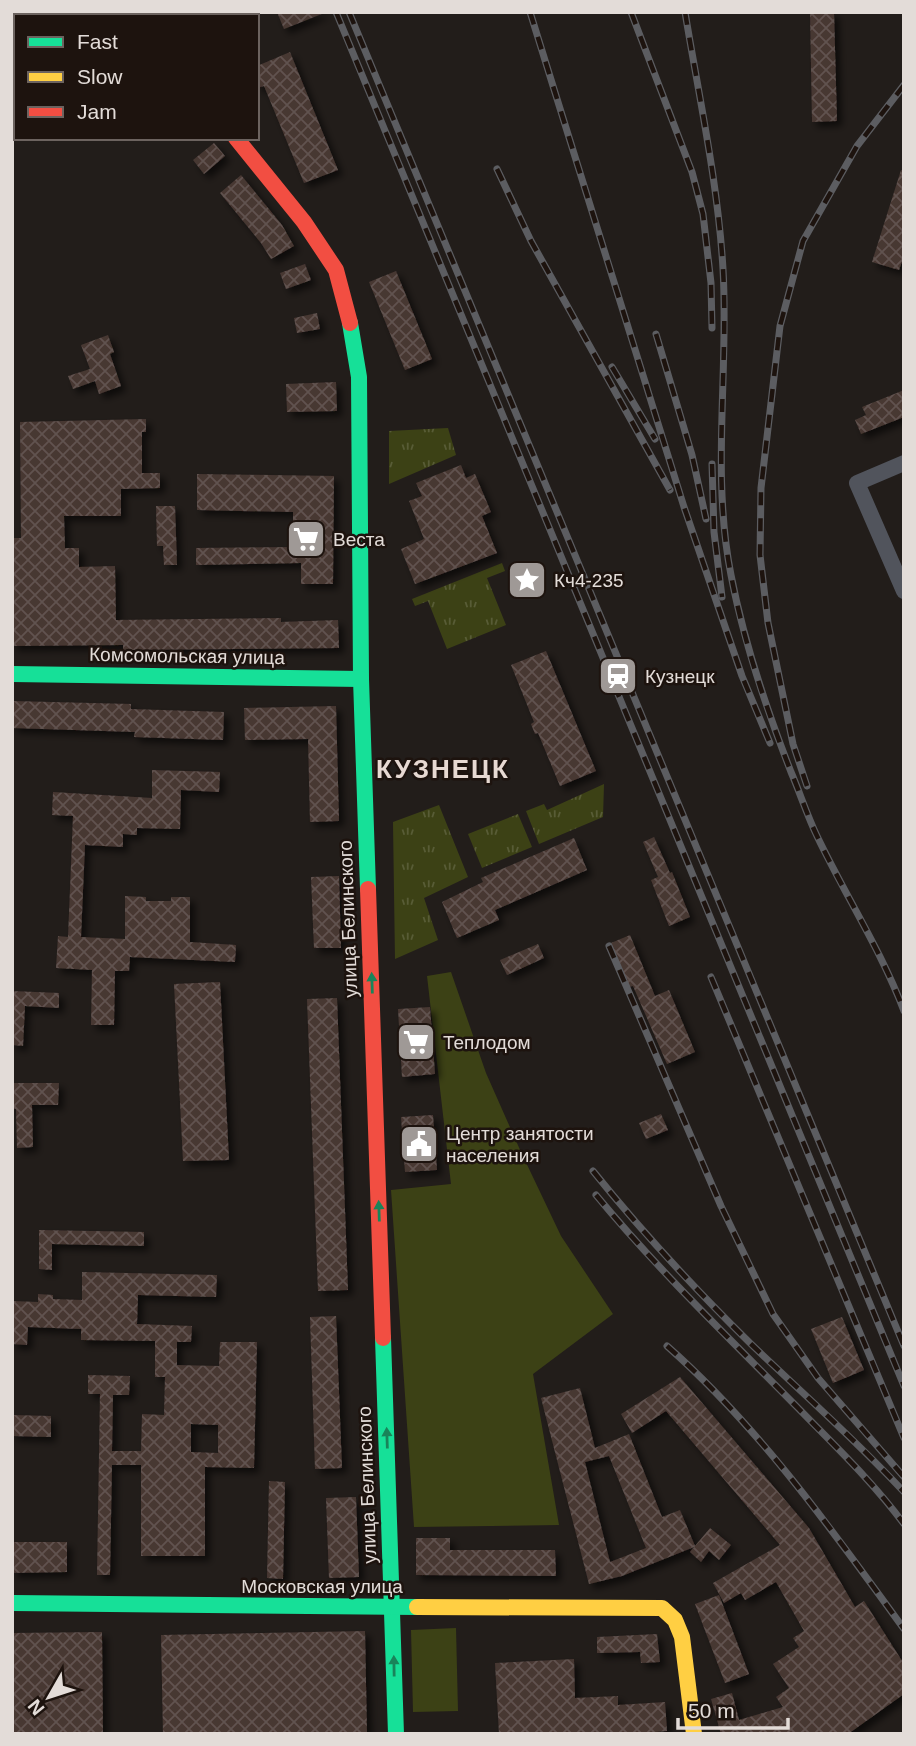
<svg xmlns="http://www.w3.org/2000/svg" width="916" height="1746" viewBox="0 0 916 1746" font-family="Arial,sans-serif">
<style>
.grass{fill:url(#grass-tufts)}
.park{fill:#3c4115}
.building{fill:url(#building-cross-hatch);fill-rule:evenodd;filter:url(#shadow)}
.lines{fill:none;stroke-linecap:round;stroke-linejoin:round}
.street{stroke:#51545c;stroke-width:16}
.fast{stroke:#16e098;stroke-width:16}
.slow{stroke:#ffcf43;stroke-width:16}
.jam{stroke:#f24e42;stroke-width:16}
.rail-casing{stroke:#5c5d61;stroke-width:7}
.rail{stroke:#1d130e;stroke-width:4.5;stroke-dasharray:13;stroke-linecap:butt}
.oneway{fill:#19845a}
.labels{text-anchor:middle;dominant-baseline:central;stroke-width:5;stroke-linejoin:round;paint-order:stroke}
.poi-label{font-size:19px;fill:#e3dcd8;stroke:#1d130e;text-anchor:start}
.street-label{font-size:19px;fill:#e3dcd8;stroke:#1d130e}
.district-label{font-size:26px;font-weight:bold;letter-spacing:2px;fill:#e7d9d2;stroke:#1d130e}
</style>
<defs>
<pattern id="grass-tufts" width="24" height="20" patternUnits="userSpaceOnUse" patternTransform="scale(1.75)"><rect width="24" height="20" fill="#3c4115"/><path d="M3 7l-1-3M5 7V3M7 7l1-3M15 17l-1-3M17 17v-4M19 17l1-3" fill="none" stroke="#585c36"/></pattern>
<pattern id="building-cross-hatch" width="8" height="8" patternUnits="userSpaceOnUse" patternTransform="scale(1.75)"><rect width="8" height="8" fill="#473732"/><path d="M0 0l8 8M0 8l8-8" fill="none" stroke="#61534f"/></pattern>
<filter id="shadow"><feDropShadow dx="5" dy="5" stdDeviation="3.5" flood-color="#0009"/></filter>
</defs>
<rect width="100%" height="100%" fill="#221d1a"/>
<!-- grass -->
<g class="grass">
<path d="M448,428L456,455L389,484V431Z"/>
<path d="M502,563L505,571L487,578L506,625L447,649L428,601L415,606L412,599Z"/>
<path d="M604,784L603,817L539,844L526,811L544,804L547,810Z"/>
<path d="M439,805L468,877L424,898L438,940L395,959L393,822Z"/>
<path d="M518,814L532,847L482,868L468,834Z"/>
</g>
<!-- park -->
<g class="park">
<path d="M451,972L486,1073L521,1152L561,1236L613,1314L533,1374L559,1525L414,1527L391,1190L451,1184L427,976Z"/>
<path d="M456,1628L458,1711L413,1712L411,1630Z"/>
</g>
<!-- building -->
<g class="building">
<path d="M277,12H324V13L284,29Z"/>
<path d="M810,12H834L837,121L812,122Z"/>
<path d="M290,52L338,170L304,183L264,86L257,88V66Z"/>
<path d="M214,143L225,156L204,174L193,160Z"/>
<path d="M901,170L904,171V256L899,270L872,262Z"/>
<path d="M241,175L282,225L294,246L271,259L261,243L220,193Z"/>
<path d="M305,264L311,280L286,289L280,273Z"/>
<path d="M396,271L432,359L405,370L369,282Z"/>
<path d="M317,313L320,329L297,333L294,318Z"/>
<path d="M108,335L114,352L110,354L121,386L99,394L95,381L73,389L68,376L90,369L81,345Z"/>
<path d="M336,382L337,411L287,412L286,384Z"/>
<path d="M904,390V417L861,434L855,420L866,415L862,407Z"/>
<path d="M146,419V432H142V473H160V488L121,489V516H64L65,548H79V567L115,566L116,620L281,618V622L338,620L339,648L123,650V645L12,646V538H21L20,422Z"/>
<path d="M461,465L466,478L475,474L491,512L482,516L497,553L415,584L401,549L424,539L409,501L422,496L416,483Z"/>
<path d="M197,474L334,476L333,584H301V563L196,565V548L293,547V512L197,510Z"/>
<path d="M156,506H175L177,565H164L163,546H157Z"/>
<path d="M546,651L596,771L560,786L538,733L535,734L531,724L534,722L511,665Z"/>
<path d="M12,701L131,704V709L224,712L223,740L134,737L135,732L12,728Z"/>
<path d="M336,706L339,821L310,822L308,739L245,740L244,708Z"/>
<path d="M152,770L220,772L219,792L181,790L180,829L137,828V835L123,834V847L85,845L81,937L125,939V896L146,897V901H171V897H190V942L236,945L235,962L130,957L129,971H115L114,1025H91L92,970L56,968L58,936L68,937L73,816L52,815L53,792L152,798Z"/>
<path d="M654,837L670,873L672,872L690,917L669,926L651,880L658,877L643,842Z"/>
<path d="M574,838L587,870L495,910L499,920L457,938L442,902L483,882L481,878Z"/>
<path d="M339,876L341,948H314L311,877Z"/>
<path d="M630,935L655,996L669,990L695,1052L667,1064L633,986L629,987L611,943Z"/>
<path d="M538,944L544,958L507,975L500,960Z"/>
<path d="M220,982L229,1160L183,1161L174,984Z"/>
<path d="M12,991L59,993V1008L25,1006L23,1046L12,1045Z"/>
<path d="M337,998L348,1290L318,1291L307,999Z"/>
<path d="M430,1007L435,1074L402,1077L398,1009Z"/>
<path d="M12,1083H59L58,1105H32L33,1147L17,1148L16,1109H12Z"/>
<path d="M661,1114L668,1130L646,1139L639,1123Z"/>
<path d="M433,1115L437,1170L405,1172L401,1117Z"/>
<path d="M39,1230L144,1232V1246L52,1244V1270L39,1269Z"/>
<path d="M82,1272L217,1275L216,1297L138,1295L137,1324L192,1326L191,1342H177V1365L219,1366L220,1342H257L254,1468L205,1467V1556H141V1465H112L110,1575H97L100,1394H88V1375L130,1376L129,1395H113L112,1451H141L142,1414L164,1415L165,1377H155V1341L81,1340V1329L28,1327L27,1345L12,1344V1301L38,1302V1294L53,1295V1299L82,1300ZM191,1424L218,1425V1453L191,1452Z"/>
<path d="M336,1316L342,1468L315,1469L310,1317Z"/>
<path d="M842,1317L864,1370L833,1383L811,1329Z"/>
<path d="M680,1377L809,1528L855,1607L864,1601L904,1664V1694L848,1734H721L711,1699L732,1693L739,1720L783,1707L776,1697L789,1688L773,1664L799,1647L793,1638L804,1631L776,1582L745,1600L741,1593L724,1603L713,1583L780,1545L666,1411L632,1433L621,1414Z"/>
<path d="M580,1388L595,1448L629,1434L662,1517L680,1510L695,1546L710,1528L731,1545L719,1560L709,1551L701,1562L690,1552L694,1547L622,1576L589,1584L541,1398ZM609,1456L646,1548L610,1562L585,1462Z"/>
<path d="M12,1415L51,1416V1437L12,1436Z"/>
<path d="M269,1481L285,1482L283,1579L267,1578Z"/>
<path d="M356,1497L359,1577L329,1578L326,1498Z"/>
<path d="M416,1538H450V1550H555L556,1576L416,1575Z"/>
<path d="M12,1542H67V1572L12,1573Z"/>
<path d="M719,1595L749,1674L725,1683L695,1604Z"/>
<path d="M365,1631L367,1734H163L161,1635Z"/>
<path d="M102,1632L103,1734H12V1633Z"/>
<path d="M657,1634L660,1662L641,1663L640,1652L597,1653V1637Z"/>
<path d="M574,1659L575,1698L618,1696V1705L665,1702L667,1731L628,1734H499L495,1663Z"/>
</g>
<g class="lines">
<!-- street -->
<path class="street" d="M904,463L857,483L904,591"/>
<!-- fast -->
<g class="fast">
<path d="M350,323L359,377L361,679L368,889"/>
<path d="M12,674L361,679"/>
<path d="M383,1338L396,1734"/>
<path d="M12,1603L417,1607"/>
</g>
<!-- slow -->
<g class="slow">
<path d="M131,12L134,16"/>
<path d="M417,1607L662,1608L675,1620L682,1637L694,1734"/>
</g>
<!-- jam -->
<g class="jam">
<path d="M236,138L304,222L336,270L350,323"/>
<path d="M368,889L383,1338"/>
</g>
<!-- rail casing -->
<g class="rail-casing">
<g id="rail">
<path d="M336,12L904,1386"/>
<path d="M349,12L904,1346"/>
<path d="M530,12L684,507L742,676L770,743"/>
<path d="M631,12L692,172L703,214L711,283L712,328"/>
<path d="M685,12C699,97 718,183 723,269C729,370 711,474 731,575C744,643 766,708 791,772C800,793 807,815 817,836C845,895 881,950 904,1011"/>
<path d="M497,169L531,241L670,490"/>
<path d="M656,334L692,455L706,519"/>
<path d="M612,367L655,439"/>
<path d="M712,464L714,532L722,597"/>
<path d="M807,786L793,744L768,623L760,555L761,488L780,326L803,241L857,146L904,85"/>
<path d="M609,946L721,1206L773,1314L818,1378L904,1477"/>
<path d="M711,977L904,1438"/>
<path d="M593,1171C642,1232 695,1289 751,1344C802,1393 856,1440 904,1492"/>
<path d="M596,1195C659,1271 730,1339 799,1409C835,1446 873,1482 904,1524"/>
<path d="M667,1346C759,1427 832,1530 904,1629"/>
</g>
</g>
<!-- rail -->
<use href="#rail" class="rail"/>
</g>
<!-- one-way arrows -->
<defs><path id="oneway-solid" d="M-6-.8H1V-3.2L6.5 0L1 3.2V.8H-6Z" transform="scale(1.75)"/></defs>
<g class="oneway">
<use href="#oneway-solid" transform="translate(372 983) rotate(-92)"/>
<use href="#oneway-solid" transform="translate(379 1211) rotate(-92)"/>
<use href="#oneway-solid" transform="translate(387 1438) rotate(-92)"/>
<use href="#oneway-solid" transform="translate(394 1666) rotate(-91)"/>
</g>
<!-- icons -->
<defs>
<g id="supermarket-square" transform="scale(2.0125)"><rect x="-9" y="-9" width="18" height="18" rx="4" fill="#9f9996" stroke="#1d130e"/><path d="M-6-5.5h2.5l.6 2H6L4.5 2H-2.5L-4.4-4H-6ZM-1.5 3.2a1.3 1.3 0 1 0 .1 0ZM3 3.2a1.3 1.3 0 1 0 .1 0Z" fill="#fff"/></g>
<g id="sight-square" transform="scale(2.0125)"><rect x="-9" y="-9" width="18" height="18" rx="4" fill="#9f9996" stroke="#1d130e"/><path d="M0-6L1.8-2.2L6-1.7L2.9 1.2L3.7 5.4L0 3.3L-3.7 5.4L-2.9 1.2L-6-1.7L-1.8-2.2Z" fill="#fff"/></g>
<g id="station-square" transform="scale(2.0125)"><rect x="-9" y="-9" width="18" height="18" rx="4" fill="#9f9996" stroke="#1d130e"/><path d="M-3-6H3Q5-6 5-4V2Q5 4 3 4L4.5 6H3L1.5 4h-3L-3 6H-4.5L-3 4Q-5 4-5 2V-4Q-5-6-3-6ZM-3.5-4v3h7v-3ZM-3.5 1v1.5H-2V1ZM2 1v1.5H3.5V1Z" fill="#fff"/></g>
<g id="civic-square" transform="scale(2.0125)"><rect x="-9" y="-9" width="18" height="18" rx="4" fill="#9f9996" stroke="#1d130e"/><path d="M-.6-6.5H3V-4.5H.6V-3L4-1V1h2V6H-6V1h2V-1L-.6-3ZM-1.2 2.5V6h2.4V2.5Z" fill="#fff"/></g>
</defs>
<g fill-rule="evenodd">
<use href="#supermarket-square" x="306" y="539"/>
<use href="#sight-square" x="527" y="580"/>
<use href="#station-square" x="618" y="676"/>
<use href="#supermarket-square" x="416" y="1042"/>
<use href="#civic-square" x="419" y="1144"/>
</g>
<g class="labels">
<!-- poi labels -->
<g class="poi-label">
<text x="333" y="539">Веста</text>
<text x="554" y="580">Кч4-235</text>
<text x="645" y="676">Кузнецк</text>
<text x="443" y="1042">Теплодом</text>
<text x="446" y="1133">Центр занятости<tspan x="446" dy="22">населения</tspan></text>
</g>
<!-- street labels -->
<g class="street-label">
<text transform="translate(187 656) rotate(1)">Комсомольская улица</text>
<text transform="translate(348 919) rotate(-92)">улица Белинского</text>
<text transform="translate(367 1485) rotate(-92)">улица Белинского</text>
<text x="322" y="1586">Московская улица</text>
</g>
<!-- district labels -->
<g class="district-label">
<text x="443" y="769">КУЗНЕЦК</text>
</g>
</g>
<!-- border -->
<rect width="916" height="1746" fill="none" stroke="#e3dcd8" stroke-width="28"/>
<!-- legend -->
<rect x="14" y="14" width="245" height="126" fill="#1d130e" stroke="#6c635f" stroke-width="2"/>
<rect x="28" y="37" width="35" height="10" fill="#16e098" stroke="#6c635f" stroke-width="2"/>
<text x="77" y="49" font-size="21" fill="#e3dcd8">Fast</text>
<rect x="28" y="72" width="35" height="10" fill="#ffcf43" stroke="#6c635f" stroke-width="2"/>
<text x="77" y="84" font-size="21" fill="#e3dcd8">Slow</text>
<rect x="28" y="107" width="35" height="10" fill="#f24e42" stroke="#6c635f" stroke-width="2"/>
<text x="77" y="119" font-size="21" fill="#e3dcd8">Jam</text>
<!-- north arrow -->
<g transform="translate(49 1697) rotate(231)" stroke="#1d130e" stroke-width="5" paint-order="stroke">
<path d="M0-5L12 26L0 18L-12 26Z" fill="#e3dcd8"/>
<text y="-10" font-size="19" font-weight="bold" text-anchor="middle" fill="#e3dcd8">N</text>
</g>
<!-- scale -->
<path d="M678 1718v10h110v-10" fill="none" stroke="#e3dcd8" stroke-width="3.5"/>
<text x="688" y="1718" font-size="21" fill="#e3dcd8" stroke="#1d130e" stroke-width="5" paint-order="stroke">50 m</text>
</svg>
